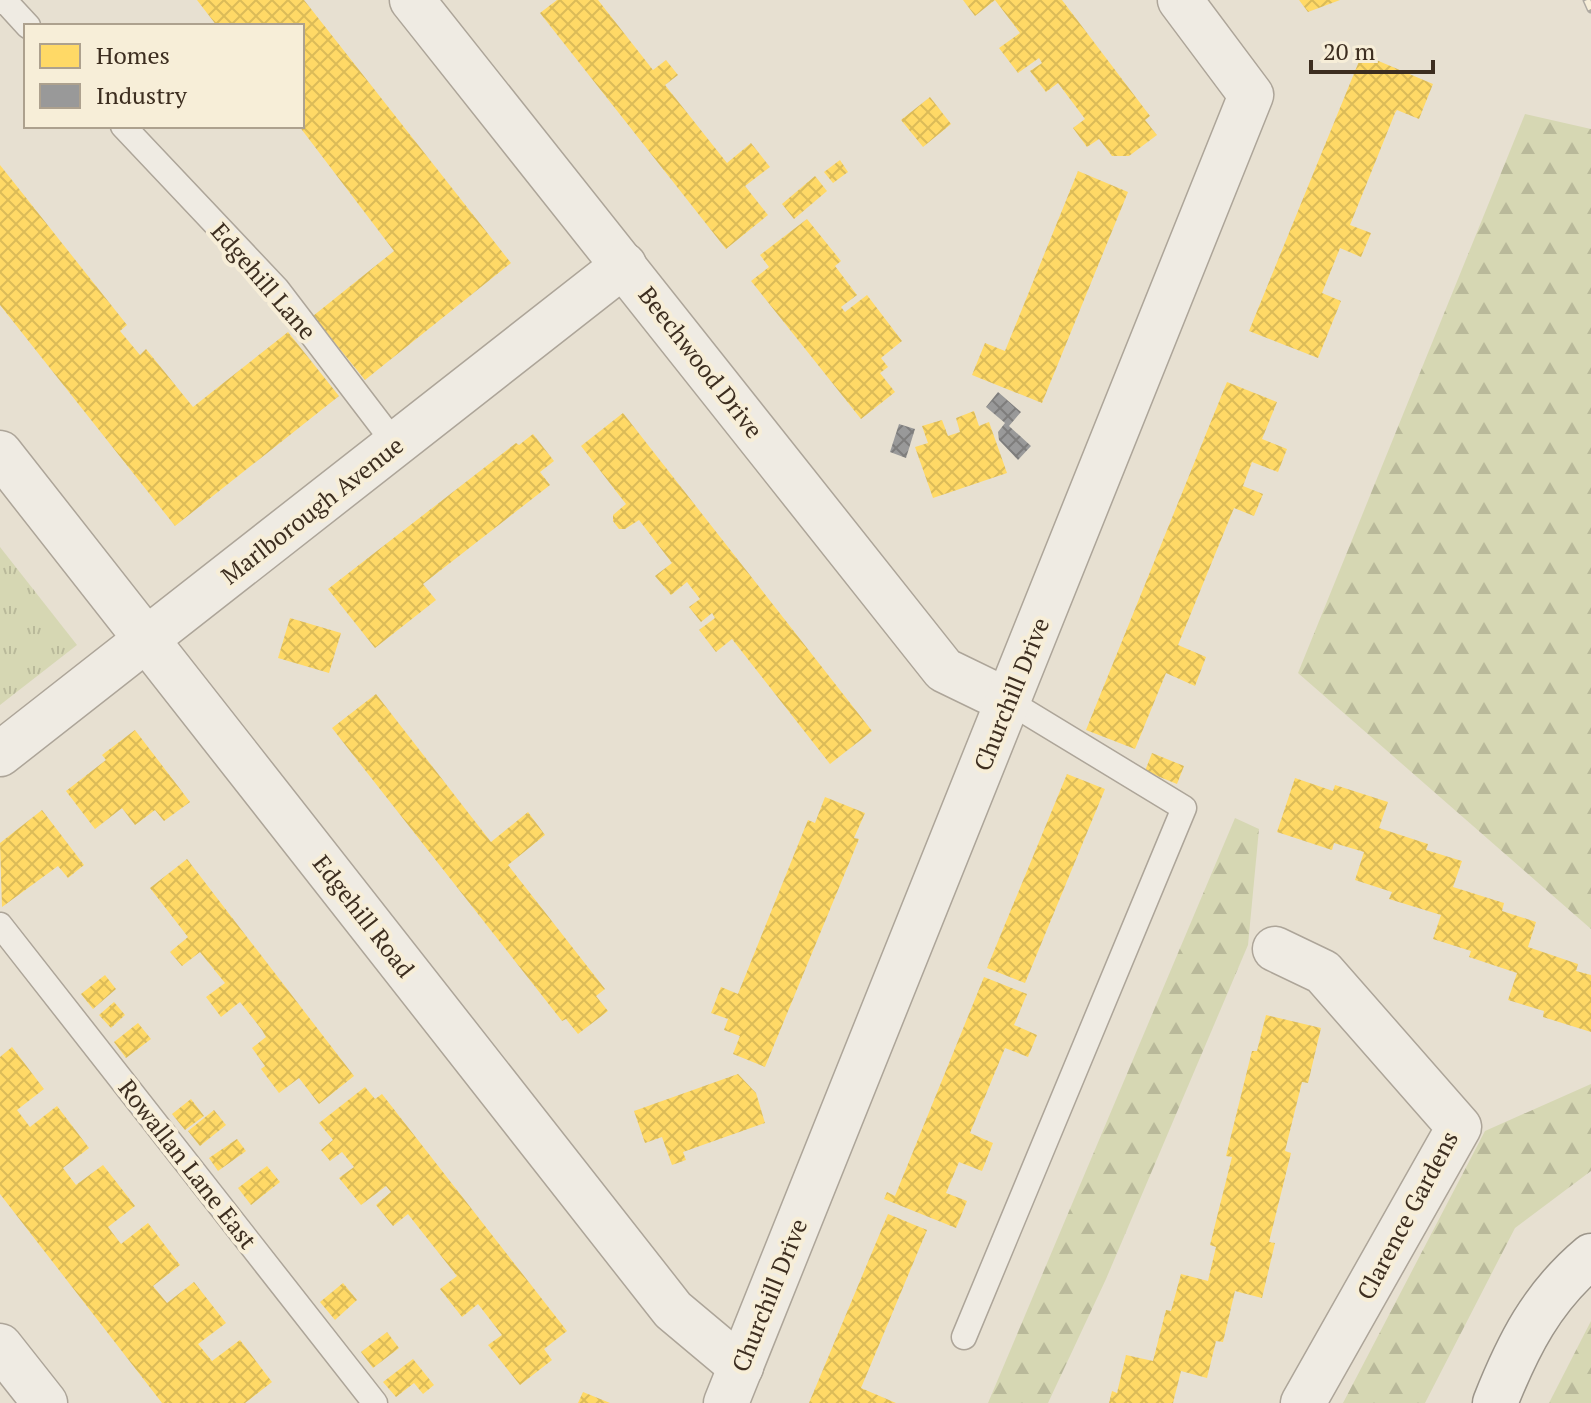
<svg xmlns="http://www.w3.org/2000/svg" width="1591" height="1403" viewBox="0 0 1591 1403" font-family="'PT Serif',serif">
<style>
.forest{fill:url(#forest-firs)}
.park{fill:url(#park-tufts)}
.homes{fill:url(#homes-cross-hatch)}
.industry{fill:url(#industry-cross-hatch)}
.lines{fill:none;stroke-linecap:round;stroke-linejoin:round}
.lane-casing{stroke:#ada599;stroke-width:27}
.street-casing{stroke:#ada599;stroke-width:47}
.secondary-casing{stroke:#9c958a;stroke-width:47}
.lane{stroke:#efebe3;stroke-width:24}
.street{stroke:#efebe3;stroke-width:44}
.secondary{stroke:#efebe3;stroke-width:44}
.rail-casing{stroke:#afaaa2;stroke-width:9}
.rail{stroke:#f7eed8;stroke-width:6;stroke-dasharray:18;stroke-linecap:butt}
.labels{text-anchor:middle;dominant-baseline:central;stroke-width:8;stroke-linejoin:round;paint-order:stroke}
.street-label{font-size:24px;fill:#3d2e20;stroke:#f7eed8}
</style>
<defs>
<pattern id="forest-firs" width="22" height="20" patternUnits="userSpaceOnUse" patternTransform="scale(2)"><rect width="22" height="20" fill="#d6d7b3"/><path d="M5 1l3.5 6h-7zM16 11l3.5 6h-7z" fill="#b9b99a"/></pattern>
<pattern id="park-tufts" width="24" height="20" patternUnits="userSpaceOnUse" patternTransform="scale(2)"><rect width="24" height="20" fill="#d6d7b3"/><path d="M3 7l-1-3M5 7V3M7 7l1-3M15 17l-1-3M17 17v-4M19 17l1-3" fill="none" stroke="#b9b99a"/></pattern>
<pattern id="homes-cross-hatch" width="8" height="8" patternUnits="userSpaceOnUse" patternTransform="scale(2)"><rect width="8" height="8" fill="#ffd966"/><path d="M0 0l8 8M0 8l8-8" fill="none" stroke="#dbbb58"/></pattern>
<pattern id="industry-cross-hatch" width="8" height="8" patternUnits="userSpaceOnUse" patternTransform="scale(2)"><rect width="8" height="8" fill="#999"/><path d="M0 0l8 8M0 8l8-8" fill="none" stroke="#7e7d7c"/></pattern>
</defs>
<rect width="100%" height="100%" fill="#e7e0d1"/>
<!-- forest -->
<g class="forest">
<path d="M1525,114L1591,129V929L1298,673Z"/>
<path d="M1235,818L1259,829L1248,945L1106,1279L1048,1403H988Z"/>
<path d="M1591,1084V1171L1515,1228L1425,1403H1343L1485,1131Z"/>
<path d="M1591,1321V1403H1549Z"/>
</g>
<!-- park -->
<path class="park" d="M0,547L77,645L0,705Z"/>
<!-- homes -->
<g class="homes">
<path d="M197,0H304L511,263L365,380L313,316L394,251L299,126H302V26H217Z"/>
<path d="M557,0H598L653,70L666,60L678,75L665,85L727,163L751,143L770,167L745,186L768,215L726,249L540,13Z"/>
<path d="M963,0H1062L1150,116L1145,120L1157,135L1129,156H1112L1099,139L1087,147L1073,128L1085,119L1058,83L1046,92L1030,71L1042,63L1039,58L1018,73L999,48L1020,33L995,0L975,16Z"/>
<path d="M1299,0H1340L1308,12Z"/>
<path d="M1362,54L1433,84L1419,119L1397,110L1395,113L1350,225L1371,233L1361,257L1340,248L1322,293L1341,301L1318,358L1249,331Z"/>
<path d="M930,97L951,124L923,147L901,120Z"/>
<path d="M840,160L848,172L833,183L824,172Z"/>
<path d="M0,165L127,325L120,331L140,355L146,349L193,407L288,332L339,396L175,526L0,305Z"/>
<path d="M1078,171L1128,192L1042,403L972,375L985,343L1005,351Z"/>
<path d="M815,176L827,191L794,219L782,204Z"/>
<path d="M807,219L841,261L835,266L857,295L841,307L845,312L867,295L902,341L881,358L888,367L880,373L895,392L861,419L751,281L769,267L760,255Z"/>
<path d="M1227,382L1277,402L1262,439L1287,449L1278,472L1252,462L1243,486L1263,494L1254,516L1234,508L1178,645L1206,657L1195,686L1166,673L1135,749L1086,730Z"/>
<path d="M974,411L979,426L989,422L1007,473L933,498L915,447L928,443L922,426L942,420L948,436L960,432L956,418Z"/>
<path d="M623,413L872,731L830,764L732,639L716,652L699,630L715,618L712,613L701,622L689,607L700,599L687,582L671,595L655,576L672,563L639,520L625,529H619L613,521V515L626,504L581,446Z"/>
<path d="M533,434L554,461L540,472L550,485L423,584L436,600L375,648L328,589L516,443L519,445Z"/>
<path d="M290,618L341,633L329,673L278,658Z"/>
<path d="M376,694L491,842L528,812L545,835L508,865L605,989L596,996L608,1011L578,1034L566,1019L562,1021L332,728Z"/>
<path d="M135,730L190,802L164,821L155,810L135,825L122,808L95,829L66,791L106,760L102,755Z"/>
<path d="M1152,753L1184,766L1177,784L1145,771Z"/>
<path d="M1067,774L1105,789L1025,983L987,968Z"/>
<path d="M1295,778L1333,791L1335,785L1388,802L1379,828L1428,844L1426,850L1462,861L1453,887L1504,903L1502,911L1536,922L1528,947L1578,964L1576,971L1591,975V1032L1543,1017L1544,1011L1508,1000L1517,973L1469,957L1471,951L1433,939L1441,915L1389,899L1392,892L1355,880L1364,852L1334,843L1332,850L1277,832Z"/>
<path d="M825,797L865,813L854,838L859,839L765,1067L733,1054L740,1036L724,1030L728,1019L711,1013L721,987L738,994L808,820L815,823Z"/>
<path d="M42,810L84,865L68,878L58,866L2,907L0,843Z"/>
<path d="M187,859L354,1076L319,1104L299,1078L279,1093L261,1069L265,1066L252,1048L266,1037L262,1030L240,1002L221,1017L206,997L225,983L200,952L182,966L170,952L188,937L150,888Z"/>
<path d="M105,975L116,989L93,1009L81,994Z"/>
<path d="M984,977L1027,994L1014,1025L1037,1035L1028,1057L1005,1048L970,1133L993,1143L982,1171L959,1162L946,1193L967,1201L956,1228L884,1199L887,1192L895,1196Z"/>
<path d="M114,1002L125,1015L111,1028L99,1015Z"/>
<path d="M1266,1015L1321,1028L1308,1083L1302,1082L1285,1151L1291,1153L1269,1242L1275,1243L1262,1298L1235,1291L1223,1342L1216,1341L1207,1378L1181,1371L1173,1403H1109L1112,1391L1117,1393L1126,1355L1153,1361L1166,1310L1171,1311L1181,1274L1208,1281L1216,1247L1210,1245L1232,1157L1226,1156L1252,1051H1257Z"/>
<path d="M138,1023L151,1039L126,1058L114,1042Z"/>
<path d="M12,1047L44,1089L17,1110L30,1127L57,1106L89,1148L63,1168L76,1185L103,1165L135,1206L108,1227L121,1244L148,1223L180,1265L153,1286L167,1303L194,1282L226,1323L198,1344L212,1361L240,1340L272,1382L245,1403H162L0,1194V1057Z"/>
<path d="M738,1074L756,1093L765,1123L683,1152L686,1160L672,1165L662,1137L645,1143L634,1111Z"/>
<path d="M365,1087L375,1099L382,1094L567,1331L544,1349L552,1360L520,1385L488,1345L502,1335L478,1304L462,1317L440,1289L457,1276L411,1218L408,1214L393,1226L376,1205L391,1192L386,1186L361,1205L339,1178L354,1167L342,1152L330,1161L321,1150L333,1140L319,1123Z"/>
<path d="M191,1099L204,1116L185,1130L172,1114Z"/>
<path d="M214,1110L226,1125L200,1146L188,1131Z"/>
<path d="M237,1139L246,1151L218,1171L209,1158Z"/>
<path d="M267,1166L280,1182L251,1205L238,1188Z"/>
<path d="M888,1214L927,1230L861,1388L896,1403H809Z"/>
<path d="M343,1283L357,1300L335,1320L320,1302Z"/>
<path d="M387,1332L399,1348L373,1368L361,1352Z"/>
<path d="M413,1359L434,1385L423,1394L414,1383L396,1397L383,1382Z"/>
<path d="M583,1392L610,1403H578Z"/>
</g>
<!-- industry -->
<g class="industry">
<path d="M998,392L1021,412L1009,426L1031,446L1018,460L999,440L998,432L1005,423L986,407Z"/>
<path d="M899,424L915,429L906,458L890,452Z"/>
</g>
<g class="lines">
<!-- lane casing -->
<g class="lane-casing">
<g id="lane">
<path d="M4,0L28,26"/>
<path d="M123,126L277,289L396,445"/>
<path d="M0,925L375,1403"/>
<path d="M964,1337L1184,808L1008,701"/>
</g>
</g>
<!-- street casing -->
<g class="street-casing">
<g id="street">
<path d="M412,0L944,670L1008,701"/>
<path d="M0,453L673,1310L741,1367"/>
<path d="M0,754L624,265"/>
<path d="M1275,949L1323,972L1459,1127L1303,1403"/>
<path d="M0,1346L45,1403"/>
<path d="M726,1403L1251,95L1180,0"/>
</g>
</g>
<!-- secondary casing -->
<g class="secondary-casing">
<path id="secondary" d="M1495,1403C1518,1345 1542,1297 1591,1256"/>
</g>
<!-- lane -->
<use href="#lane" class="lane"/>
<!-- street -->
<use href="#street" class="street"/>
<!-- secondary -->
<use href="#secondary" class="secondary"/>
<!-- rail casing -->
<g class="rail-casing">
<path id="rail" d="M1587,0L1591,9"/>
</g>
<!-- rail -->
<use href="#rail" class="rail"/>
</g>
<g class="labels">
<!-- street labels -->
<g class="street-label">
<text transform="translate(264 281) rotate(49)">Edgehill Lane</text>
<text transform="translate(701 362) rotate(52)">Beechwood Drive</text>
<text transform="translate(312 510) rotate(-38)">Marlborough Avenue</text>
<text transform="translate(1011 694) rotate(-68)">Churchill Drive</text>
<text transform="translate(364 916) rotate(52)">Edgehill Road</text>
<text transform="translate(188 1164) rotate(52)">Rowallan Lane East</text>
<text transform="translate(1407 1215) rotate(-62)">Clarence Gardens</text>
<text transform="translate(769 1295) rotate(-68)">Churchill Drive</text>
</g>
</g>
<!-- legend -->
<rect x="24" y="24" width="280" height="104" fill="#f7eed8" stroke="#ada18e" stroke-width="2"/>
<rect x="40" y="44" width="40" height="24" fill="#ffd966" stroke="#ada18e" stroke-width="2"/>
<text x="96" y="64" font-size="24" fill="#3d2e20">Homes</text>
<rect x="40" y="84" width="40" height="24" fill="#999999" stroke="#ada18e" stroke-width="2"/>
<text x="96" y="104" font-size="24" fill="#3d2e20">Industry</text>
<!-- scale -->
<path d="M1311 60v12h122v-12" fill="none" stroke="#3d2e20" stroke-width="4"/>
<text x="1323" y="60" font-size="24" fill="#3d2e20" stroke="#f7eed8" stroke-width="6" paint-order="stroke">20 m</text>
</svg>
